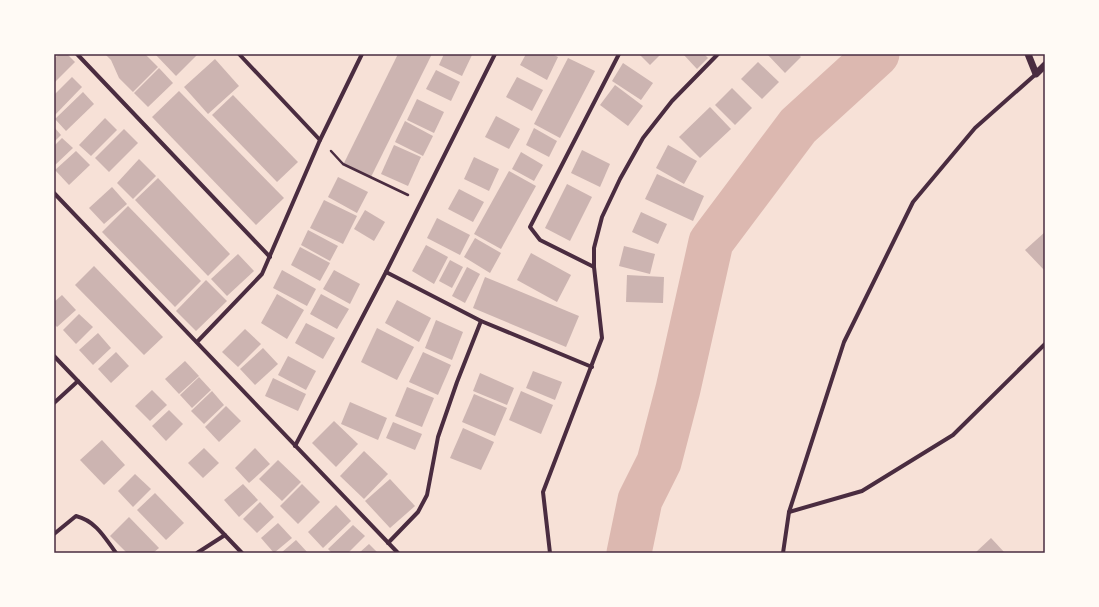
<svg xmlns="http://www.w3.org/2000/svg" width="1099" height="607" viewBox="0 0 1099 607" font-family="Merriweather,serif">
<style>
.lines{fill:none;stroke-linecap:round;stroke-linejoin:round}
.river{stroke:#dcb8b0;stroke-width:45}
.building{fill:#ccb4b1}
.path{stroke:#4a2c40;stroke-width:2.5}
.minor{stroke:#4a2c40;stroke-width:4}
.tertiary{stroke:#4a2c40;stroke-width:7}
.neatline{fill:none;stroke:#4a2c40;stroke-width:1.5}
</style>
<rect width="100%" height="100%" fill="#f7e1d7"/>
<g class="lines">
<!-- river -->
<path class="river" d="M629,553L640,500L659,462L678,389L711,242L798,126L877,54"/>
</g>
<!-- building -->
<g class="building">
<path d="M59,54H67L75,62L54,83V59Z"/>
<path d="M105,54H145L158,67L133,92L119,78L111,60Z"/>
<path d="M155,54H196L197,55L176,76Z"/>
<path d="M398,54H432L371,177L344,163Z"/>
<path d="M444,54L472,55L462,76L439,65Z"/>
<path d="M526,54H552L558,57L547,80L520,65Z"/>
<path d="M639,54H661L650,65Z"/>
<path d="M683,54H704L708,58L697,69Z"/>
<path d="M767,54H798L801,57L785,73Z"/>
<path d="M568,58L595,71L560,138L534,124Z"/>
<path d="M215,59L239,86L208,114L184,87Z"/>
<path d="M758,62L779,82L762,99L741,79Z"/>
<path d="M623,63L653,83L641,100L612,81Z"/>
<path d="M159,68L173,83L148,107L134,93Z"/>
<path d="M436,70L460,82L451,101L426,89Z"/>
<path d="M72,77L82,87L54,116V95Z"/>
<path d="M517,77L543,90L532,111L506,97Z"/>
<path d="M615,85L643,106L628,126L600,105Z"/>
<path d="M732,88L752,108L735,125L715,105Z"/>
<path d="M179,91L284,198L256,225L152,117Z"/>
<path d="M83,92L94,104L66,131L55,119Z"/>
<path d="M233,95L298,162L277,182L212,115Z"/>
<path d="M417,99L444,112L434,133L407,120Z"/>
<path d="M710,107L731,129L700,158L679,137Z"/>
<path d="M496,116L520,129L509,149L485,137Z"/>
<path d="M105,118L117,130L91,156L79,145Z"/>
<path d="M405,121L433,136L423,156L395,142Z"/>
<path d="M54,127L61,135L54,142Z"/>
<path d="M534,128L557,141L549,157L526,145Z"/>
<path d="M124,129L138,143L109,172L95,158Z"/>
<path d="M62,138L73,148L54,166V146Z"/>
<path d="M394,145L421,157L408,186L381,174Z"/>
<path d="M668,145L697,161L684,184L656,168Z"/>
<path d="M582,150L610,164L600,187L571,173Z"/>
<path d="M76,151L90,165L69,185L55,170Z"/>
<path d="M521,152L543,165L534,181L512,169Z"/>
<path d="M474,157L499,169L489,191L464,179Z"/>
<path d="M139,159L156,176L133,199L117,183Z"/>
<path d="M509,171L536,186L501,249L474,234Z"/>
<path d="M657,174L704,196L693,221L645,199Z"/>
<path d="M338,177L368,192L357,213L328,197Z"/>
<path d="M158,178L230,254L208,276L135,200Z"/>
<path d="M567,184L592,197L570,241L545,228Z"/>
<path d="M112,187L127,204L104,224L89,208Z"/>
<path d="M459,189L484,202L473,222L448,209Z"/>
<path d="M324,200L357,216L343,244L310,228Z"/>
<path d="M128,206L201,281L175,307L102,232Z"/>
<path d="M365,210L385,222L374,241L354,229Z"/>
<path d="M641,212L667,224L658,244L632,232Z"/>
<path d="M437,218L470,235L460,255L427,238Z"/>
<path d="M308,230L338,246L330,261L301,245Z"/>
<path d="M1045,232V271L1025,250Z"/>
<path d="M475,238L501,253L490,273L464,257Z"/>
<path d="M426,245L448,257L434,284L412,271Z"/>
<path d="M624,246L655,254L650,274L619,266Z"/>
<path d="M300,247L330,263L320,281L291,265Z"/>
<path d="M531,253L571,275L557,302L517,280Z"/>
<path d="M238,254L254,271L227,296L211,279Z"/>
<path d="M450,260L463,267L452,288L439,281Z"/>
<path d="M94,266L163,337L144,355L75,285Z"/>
<path d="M467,267L480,274L465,303L452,296Z"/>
<path d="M282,270L316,289L307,306L273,288Z"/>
<path d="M334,270L360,284L350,304L323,289Z"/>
<path d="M627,275L664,277L663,303L626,302Z"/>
<path d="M485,277L579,316L566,347L473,308Z"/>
<path d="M206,280L227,301L196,331L176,311Z"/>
<path d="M277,294L304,310L287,339L261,323Z"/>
<path d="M321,294L349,309L337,329L310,314Z"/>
<path d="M62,295L76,310L57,327L54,324V302Z"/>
<path d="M397,300L431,318L419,342L385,323Z"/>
<path d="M79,314L93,327L76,344L63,330Z"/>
<path d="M436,320L463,332L452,360L425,348Z"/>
<path d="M306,323L335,338L323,359L295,343Z"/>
<path d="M377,328L414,347L397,380L361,362Z"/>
<path d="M245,329L261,344L238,367L222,352Z"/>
<path d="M98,333L111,348L93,365L79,350Z"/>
<path d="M263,348L278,364L255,385L240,369Z"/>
<path d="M116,352L129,366L111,383L98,369Z"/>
<path d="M423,352L451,365L438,395L409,382Z"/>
<path d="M288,356L316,371L306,390L278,375Z"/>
<path d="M185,361L199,376L179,394L165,379Z"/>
<path d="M533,371L562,382L555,400L526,388Z"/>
<path d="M480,373L514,388L507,405L473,391Z"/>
<path d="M199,377L211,390L192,408L180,395Z"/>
<path d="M273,378L306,394L298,411L265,396Z"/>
<path d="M407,387L434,398L422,427L395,416Z"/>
<path d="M152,390L167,405L150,421L135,406Z"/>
<path d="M212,391L224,405L204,424L191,411Z"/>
<path d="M521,391L553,405L541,434L509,420Z"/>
<path d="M474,394L507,408L495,436L462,422Z"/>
<path d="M350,402L387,418L378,440L341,424Z"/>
<path d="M226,406L241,421L219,442L205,427Z"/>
<path d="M169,410L183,424L166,441L152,426Z"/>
<path d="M334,421L358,444L336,467L312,443Z"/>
<path d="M393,422L422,434L415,450L386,438Z"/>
<path d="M463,428L494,442L481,470L450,458Z"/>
<path d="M102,440L125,465L104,485L80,460Z"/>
<path d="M204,448L219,463L203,478L188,463Z"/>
<path d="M255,448L270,464L249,483L235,468Z"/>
<path d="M364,451L388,474L364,499L340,476Z"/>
<path d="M278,460L301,482L282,501L259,479Z"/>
<path d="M135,474L151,489L133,507L118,491Z"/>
<path d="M390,479L415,506L390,528L365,501Z"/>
<path d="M243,484L258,500L239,517L224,500Z"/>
<path d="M302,484L320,502L298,524L280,506Z"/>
<path d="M155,493L184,523L166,540L137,510Z"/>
<path d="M260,502L274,517L257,533L243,519Z"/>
<path d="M336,505L351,521L323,548L308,532Z"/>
<path d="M129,517L159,548L153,553H127L110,536Z"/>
<path d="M278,523L292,538L274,553L261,538Z"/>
<path d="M353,525L365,536L348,553H332L328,549Z"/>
<path d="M991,538L1005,553H975Z"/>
<path d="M296,540L308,553H281Z"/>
<path d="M369,544L378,553H359Z"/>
</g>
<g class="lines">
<!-- path -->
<path class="path" d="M331,151L343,164L408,195"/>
<!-- minor -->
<g class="minor">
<path d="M77,54L270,257"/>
<path d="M239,54L320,140"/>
<path d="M54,193L398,553"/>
<path d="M594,267L540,240L530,227L619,54"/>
<path d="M386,272L481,321L592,367"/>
<path d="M197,342L262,274L320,140L362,54"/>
<path d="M54,356L242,553"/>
<path d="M54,403L78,381"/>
<path d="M295,446L386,272L495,54"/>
<path d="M789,512L862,491L953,435L1045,344"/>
<path d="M54,534L76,516C96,521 105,538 116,553"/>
<path d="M388,543L418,512L427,495L438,437L457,382L481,321"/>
<path d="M197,553L225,535"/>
<path d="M550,553L543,492L602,338L594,267V248L602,217L620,179L643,138L672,101L718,54"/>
<path d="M783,553L789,512L844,342L913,202L975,128L1036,74"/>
</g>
<!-- tertiary -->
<path class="tertiary" d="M1028,54L1036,74L1045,65"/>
</g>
<!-- border -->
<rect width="1099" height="607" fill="none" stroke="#fffaf5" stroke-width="110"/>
<rect x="55" y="55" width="989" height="497" class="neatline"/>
</svg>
